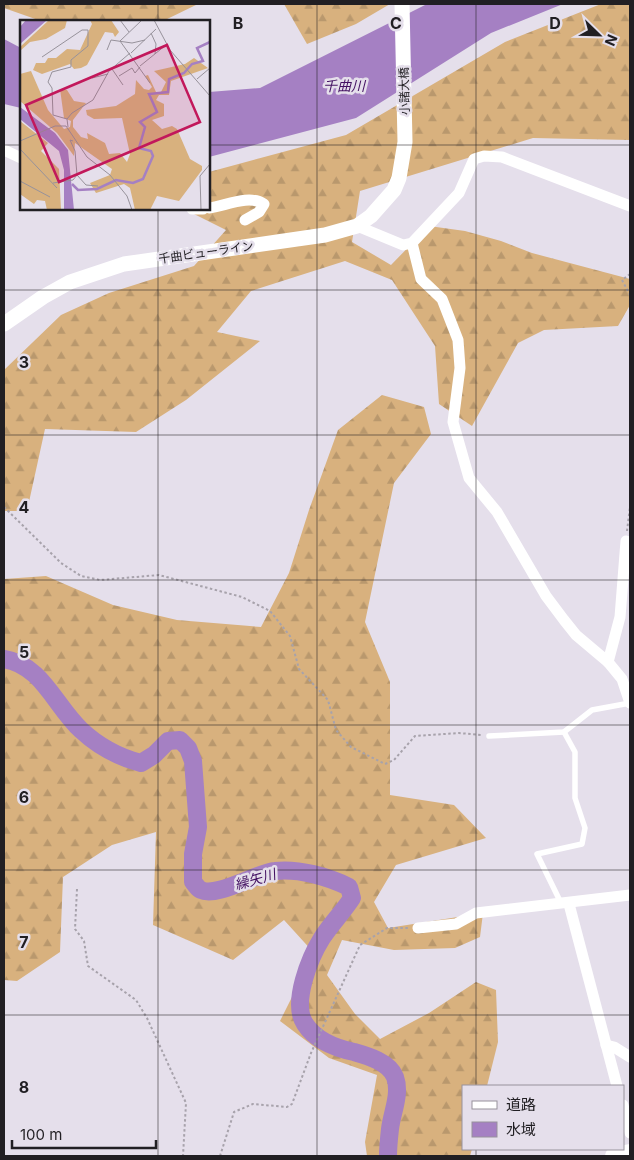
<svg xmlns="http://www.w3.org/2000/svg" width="634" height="1160" viewBox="0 0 634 1160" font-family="Inter,'Noto Sans JP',sans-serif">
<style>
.forest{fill:url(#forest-firs)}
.water{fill:#a580c3}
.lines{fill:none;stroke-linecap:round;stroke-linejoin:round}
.river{stroke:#a580c3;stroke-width:18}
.path{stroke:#a7a2ab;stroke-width:2;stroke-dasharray:2.5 2.5;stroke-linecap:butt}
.lane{stroke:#fff;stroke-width:5.5}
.street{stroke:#fff;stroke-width:11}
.secondary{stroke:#fff;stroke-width:15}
.primary{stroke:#fff;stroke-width:18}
.grid{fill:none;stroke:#211f23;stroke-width:1;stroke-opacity:0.55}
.labels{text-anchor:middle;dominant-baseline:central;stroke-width:5;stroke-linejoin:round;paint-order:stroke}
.street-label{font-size:12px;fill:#211f23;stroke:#e5dfeb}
.water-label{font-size:14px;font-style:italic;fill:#431062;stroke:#e5dfeb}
.inset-river{fill:none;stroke:#a580c3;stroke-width:2.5}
.inset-road{fill:none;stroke:#97929b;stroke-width:1}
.view{fill:#c2185b;fill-opacity:0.15;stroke:#c2185b;stroke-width:2.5}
.inset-edge{fill:none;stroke:#211f23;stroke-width:2.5}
.grid-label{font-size:16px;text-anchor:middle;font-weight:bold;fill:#211f23;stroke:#e5dfeb;stroke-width:5;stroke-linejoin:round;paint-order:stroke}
</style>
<defs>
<pattern id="forest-firs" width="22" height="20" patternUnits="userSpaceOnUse" patternTransform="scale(1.25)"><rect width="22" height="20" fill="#d8b17e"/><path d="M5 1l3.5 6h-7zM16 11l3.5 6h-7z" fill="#b9986d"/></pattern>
</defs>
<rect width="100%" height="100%" fill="#e5dfeb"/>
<!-- forest -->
<g class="forest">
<path d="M4,4H198L163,21H41L4,8Z"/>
<path d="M284,4H390L356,24L307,44Z"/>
<path d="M601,4H630V140L533,138L360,191L352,242L391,265L429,226L465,231L501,241L532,253L630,279V305L618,326L544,330L518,343L472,426L439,404L435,346L392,280L345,261L251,291L217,332L260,341L186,400L136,432L45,429L27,511H4V370L61,315L109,293L194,266L226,230L184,209H209V172L346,135L505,42Z"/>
<path d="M382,395L424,407L431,434L394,483L365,622L390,682V795L454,805L486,838L396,865L374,902L388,928L483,913L480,937L455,948L394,950L342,940L327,975L355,1014L380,1039L429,1013L476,982L496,990L498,1042L487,1086H463V1149H472L470,1156H367L365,1142L377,1075L329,1058L280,1021L314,953L284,920L233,960L153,925L156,832L112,845L63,877L60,952L17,981L4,980V579L46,576L113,605L177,620L261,627L289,573L309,510L338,430Z"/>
</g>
<!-- water -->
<g class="water">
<path d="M427,4H563L491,33L356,118L209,157V92L260,88Z"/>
<path d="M4,39L21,48V108L4,104Z"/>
</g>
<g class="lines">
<!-- river -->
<path class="river" d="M4,659C42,665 55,706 81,730C98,746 118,757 141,763L154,755L168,741L180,740L188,748L193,761L198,827L193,854V882C196,885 198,889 201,890C217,898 256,873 275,871C298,868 329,877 349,887L352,898C343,912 331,924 322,938C310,957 291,1003 305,1024C316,1041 335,1048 354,1052C368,1056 389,1062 395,1077C401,1094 392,1112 390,1129C389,1138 388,1147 388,1156"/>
<!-- path -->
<g class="path">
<path d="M630,274L622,280L630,295"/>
<path d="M4,507L61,563L81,576L100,580L159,575L242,597L270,611L290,636L299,669L328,700L336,730L351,747L385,764L394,760L415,736L459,733L481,735"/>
<path d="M627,531L630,507"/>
<path d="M77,889L75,929L84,941L88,966L136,1000L147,1018L186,1103L183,1156"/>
<path d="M220,1156L234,1112L253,1104L287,1107L292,1104L311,1053L360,945L387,928H409"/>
</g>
<!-- lane -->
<g class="lane">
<path d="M489,736L564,732L592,710L630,703"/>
<path d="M561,903L537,854L582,844L585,828L575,798V752L564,732"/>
</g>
<!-- street -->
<g class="street">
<path d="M4,150L21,158"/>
<path d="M209,208C225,206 249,194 264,204L259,212L245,220"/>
<path d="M192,209H203"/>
<path d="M357,226L403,245L412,243L459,193L474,159L484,156L502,157L630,206"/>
<path d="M412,243L421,279L442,299L458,340L460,368L453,422L469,478L497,512L546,596L564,620L576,635L608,662L622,679L630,703"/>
<path d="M608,662L620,617L626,541"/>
<path d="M569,904L617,1086"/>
<path d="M418,928L456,924L476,913L630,895"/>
<path d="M606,1045L614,1047L630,1057"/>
<path d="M623,1105L630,1133"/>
</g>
<!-- secondary -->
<path class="secondary" d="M4,324L43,297L70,282L124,264L325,235L357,226L371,216L394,190L399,178L405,142L402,4"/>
<!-- primary -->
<path class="primary" d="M614,1156L630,1153"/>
</g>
<!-- grid -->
<path class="grid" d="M158,4V21M317,4V1156M476,4V1086M4,145H21M209,145H630M158,209V1156M4,290H630M4,435H630M4,580H630M4,725H630M4,870H630M4,1015H630M476,1149V1156"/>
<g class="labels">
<!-- street labels -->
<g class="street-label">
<text transform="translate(404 91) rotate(-91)">小諸大橋</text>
<text transform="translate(206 252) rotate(-8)">千曲ビューライン</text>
</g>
<!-- water labels -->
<g class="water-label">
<text x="344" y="85">千曲川</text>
<text transform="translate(255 879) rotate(-16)">繰矢川</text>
</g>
</g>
<!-- overview -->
<g transform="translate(20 20)">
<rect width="190" height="190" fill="#e5dfeb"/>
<path d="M29,0H47L45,8L26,19L10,22L0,31V27ZM70,0H91L99,12L95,17L93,13L85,12L67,45L61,48L54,49L50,44L22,54L13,50L16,43H25L28,38H36L47,29L60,30L72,4ZM174,38L188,48L151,61L149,75H139L136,80L144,84V96L132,100L142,109L152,106L157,109L170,139L182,146V150L159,181L137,176L130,190H115L110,168L104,164L76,173L70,163L90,155L92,149L55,123L54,136L37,113L0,81V54L11,51L28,90L44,109L50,107L51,101L44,98L40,69L47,70L54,81L66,83L53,100V107L61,117L68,119L67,113L85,123L89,134L100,133L107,142L110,134L102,98L74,99L67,95L66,90L96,86L115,74L116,60L124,69L129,70L132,67L125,56L128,55L136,72H141L146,62L134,51L165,44ZM0,101L28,123L21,131L39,149L41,190H27L25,181L17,180L14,184L0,174Z" fill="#d8b17e"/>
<path d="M6,0H27L0,24V7ZM0,87L35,113L48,130L54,190H44V150L39,131L0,99Z" fill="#a580c3"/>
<path class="inset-river" d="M52,164L58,170L77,169L96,160L113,163L123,159L133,136L131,131L119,128L125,107L120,102L137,92L129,74L148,72L149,59L164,53L172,44L183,41L177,28L190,22"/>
<path class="inset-road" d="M100,0L109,12M134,0L150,30L190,76M131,13L136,24L135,34M100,21L130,63M100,21L122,0M87,30L91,20L112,23L125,20M111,33L136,9M22,37L62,10H68V26L51,40V47L32,52L28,62L32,68L33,95L47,99M120,46L146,25M92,49L103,65M99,56L112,48L115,53L120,47M72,58L88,54M177,59L190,48M48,107L47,99L52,93L73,80L89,51L110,33M0,121L35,106H46L67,137L90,155L107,176L112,190M53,121L50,120L55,131L57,155L66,165L78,166M0,129L37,168M0,161L30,177M33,163L53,160L57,155M181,190L180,156L190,144"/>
<path class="view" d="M147,25L180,102L39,162L6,85Z"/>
<rect width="190" height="190" class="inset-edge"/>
</g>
<g class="grid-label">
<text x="238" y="29">B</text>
<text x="396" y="29">C</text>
<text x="555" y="29">D</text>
<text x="24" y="368">3</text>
<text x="24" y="513">4</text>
<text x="24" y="658">5</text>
<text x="24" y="803">6</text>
<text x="24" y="948">7</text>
<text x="24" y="1093">8</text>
</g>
<!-- border -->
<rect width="634" height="1160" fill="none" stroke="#211f23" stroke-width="10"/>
<!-- legend -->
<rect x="462" y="1085" width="162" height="65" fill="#e5dfeb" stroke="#97929b"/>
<rect x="472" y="1101" width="25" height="8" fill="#ffffff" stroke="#97929b"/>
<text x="506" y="1110" font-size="15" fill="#211f23">道路</text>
<rect x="472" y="1122" width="25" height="15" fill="#a580c3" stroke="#97929b"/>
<text x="506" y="1135" font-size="15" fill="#211f23">水域</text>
<!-- north arrow -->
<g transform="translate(599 35) rotate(113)" stroke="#e5dfeb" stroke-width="4" paint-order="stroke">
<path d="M0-4L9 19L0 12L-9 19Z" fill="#211f23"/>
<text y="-8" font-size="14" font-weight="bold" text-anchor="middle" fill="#211f23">N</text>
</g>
<!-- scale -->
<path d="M12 1140v8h144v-8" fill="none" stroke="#211f23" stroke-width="2.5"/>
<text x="20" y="1140" font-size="15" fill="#211f23" stroke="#e5dfeb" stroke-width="4" paint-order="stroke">100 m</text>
</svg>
